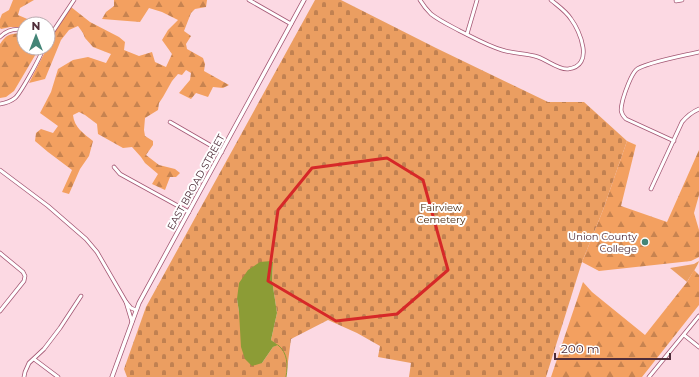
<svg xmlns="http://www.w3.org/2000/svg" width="699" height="377" viewBox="0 0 699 377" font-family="Montserrat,sans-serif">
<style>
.grass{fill:#eb9e61}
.forest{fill:url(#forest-firs)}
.cemetery{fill:url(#cemetery-stones);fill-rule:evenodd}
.water{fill:#8c9c36}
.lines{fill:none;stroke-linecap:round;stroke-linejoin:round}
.stream{stroke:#8c9c36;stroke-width:1}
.minor-casing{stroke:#a35773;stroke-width:4.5}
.tertiary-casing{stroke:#a35773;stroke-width:5}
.minor{stroke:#fff;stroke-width:3}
.tertiary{stroke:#fff;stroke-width:3.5}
.marked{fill:none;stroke:#d62828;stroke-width:3;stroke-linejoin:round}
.poi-dot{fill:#438577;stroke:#fff;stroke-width:1.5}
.labels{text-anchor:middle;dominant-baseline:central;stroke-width:4;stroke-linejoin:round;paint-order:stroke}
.street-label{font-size:10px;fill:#4f2d39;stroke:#fff}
.park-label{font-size:10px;fill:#46260a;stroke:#fff}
.poi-label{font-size:10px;fill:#4f2d39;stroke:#fff;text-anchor:end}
</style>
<defs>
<pattern id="forest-firs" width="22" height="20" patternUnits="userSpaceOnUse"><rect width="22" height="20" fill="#f3a060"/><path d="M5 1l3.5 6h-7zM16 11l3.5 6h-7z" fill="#c78350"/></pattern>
<pattern id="cemetery-stones" width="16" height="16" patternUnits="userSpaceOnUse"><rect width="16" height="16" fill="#eb9e61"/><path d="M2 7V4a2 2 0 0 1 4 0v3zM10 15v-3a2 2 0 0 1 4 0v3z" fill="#c18151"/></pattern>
</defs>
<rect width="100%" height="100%" fill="#fcd9e3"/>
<!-- grass -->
<path class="grass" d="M699,261C698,266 690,276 687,282L670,268L694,264Z"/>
<!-- forest -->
<g class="forest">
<path d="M13,0H34L20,8L18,15L39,24H24V27H10L1,29L0,28V19L2,14L9,10Z"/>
<path d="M114,0H207L206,7L195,9L191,13L184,31L191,36L186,44L187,49L203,58L205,64L204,71L229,85L223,88L213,87L208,97L196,93L191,99L179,93L190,80L191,73L186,70L182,75L178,74L172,81L163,97L159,103L158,110L145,118L144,130L145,136L153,141V145L146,155L159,165L175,169L180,173L176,177H170L165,190L152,184L158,174L145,163L141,157L132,147L123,148L98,134L97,124L85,115L79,112L73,115C74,127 84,134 93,141L89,156L80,169L69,194L62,192L72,170L48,152L35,141L36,133L41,129L53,133L58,126L40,113L51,92L58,69L73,60L88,57L106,63L111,54L93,47L85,38L83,33L78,26L69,30L61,40L45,79L29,83L47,48H48C49,35 64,18 71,7L90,22L119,37L125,42L124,50L139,56L152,52L155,62L166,67L172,54L162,40L168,30L178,20L162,12L149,8L140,22L102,19L106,12L114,6Z"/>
<path d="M20,33L24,34V48H36L37,52L14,91L6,97L0,98V44C6,35 9,34 20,33Z"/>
<path d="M627,141L636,145L621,206L667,222L699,150V195L694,213L699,230V257L691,261L599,271L582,262L603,210Z"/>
<path d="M694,270L699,275V305L642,377H551L583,282L592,292L645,335L687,282Z"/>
</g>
<!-- cemetery -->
<path class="cemetery" d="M315,0H341L436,48L548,102H584L627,141L603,210L582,262L546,377H409L411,363L378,357L380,346L357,333L328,320L291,339L286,377H127L124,369L146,307ZM271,261L273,262L272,280L277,313L271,340L277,345L273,347L262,363L239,312L237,299L269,262Z"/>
<!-- water -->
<path class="water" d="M271,261L273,262L272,280L277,313L271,340L278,345L273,347L262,363L252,366L245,359L241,347L239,312L237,299L239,283L248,270L260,262Z"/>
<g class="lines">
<!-- stream -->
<path class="stream" d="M278,345C288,353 288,365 286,377"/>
<!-- minor casing -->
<g class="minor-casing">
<g id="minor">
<path d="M249,0L291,24"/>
<path d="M420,0C423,5 427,10 431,14C440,21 451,26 460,31C474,38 488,46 502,50C514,54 526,53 538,57C547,60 559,70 568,69C595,66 580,31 571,19C566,11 558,6 551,0"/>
<path d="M676,1L682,0"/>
<path d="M467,34L477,0"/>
<path d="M0,37C7,30 15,28 24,30"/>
<path d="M48,39L74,0"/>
<path d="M0,104C6,103 10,102 15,98C20,94 42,55 43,48"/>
<path d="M170,122L222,152"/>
<path d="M674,141L626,119C619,112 621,108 623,99C625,92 631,75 636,70C643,63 687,55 699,52"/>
<path d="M114,167L120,174L189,212"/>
<path d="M0,170L48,206L86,239L97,252L126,302L131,308L136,310"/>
<path d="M651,189L682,122C687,116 692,112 699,109"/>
<path d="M0,253L23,272L25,276L24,281L0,311"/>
<path d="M126,302L132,322"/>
<path d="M684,335L699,347"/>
<path d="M34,359L58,377"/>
<path d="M24,377L25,372L29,363L44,349L60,328L81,296"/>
<path d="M649,377L699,316"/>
</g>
</g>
<!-- tertiary casing -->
<g class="tertiary-casing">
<path id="tertiary" d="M112,377L139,303L304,0"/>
</g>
<!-- minor -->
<use href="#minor" class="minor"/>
<!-- tertiary -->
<use href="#tertiary" class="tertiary"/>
</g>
<!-- marked area -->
<path class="marked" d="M387,158L423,180L448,270L397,314L336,321L268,281L278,210L312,168Z"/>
<!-- markers -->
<circle class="poi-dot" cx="645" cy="242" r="4"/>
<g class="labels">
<!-- street labels -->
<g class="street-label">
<text transform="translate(196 182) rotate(-61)">EAST BROAD STREET</text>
</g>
<!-- park labels -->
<g class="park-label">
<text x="441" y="207">Fairview<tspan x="441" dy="12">Cemetery</tspan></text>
</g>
<!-- poi labels -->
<g class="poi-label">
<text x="637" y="236">Union County<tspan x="637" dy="12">College</tspan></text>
</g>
</g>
<!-- north arrow -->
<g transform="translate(36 36)"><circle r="19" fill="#ffffff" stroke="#b9abb0"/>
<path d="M0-3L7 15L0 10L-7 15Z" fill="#438577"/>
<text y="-6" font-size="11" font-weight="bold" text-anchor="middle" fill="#4f2d39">N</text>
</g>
<!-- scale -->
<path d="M555 353v6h115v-6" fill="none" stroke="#4f2d39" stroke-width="2"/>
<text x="561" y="353" font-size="12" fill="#4f2d39" stroke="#ffffff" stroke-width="3" paint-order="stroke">200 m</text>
</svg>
